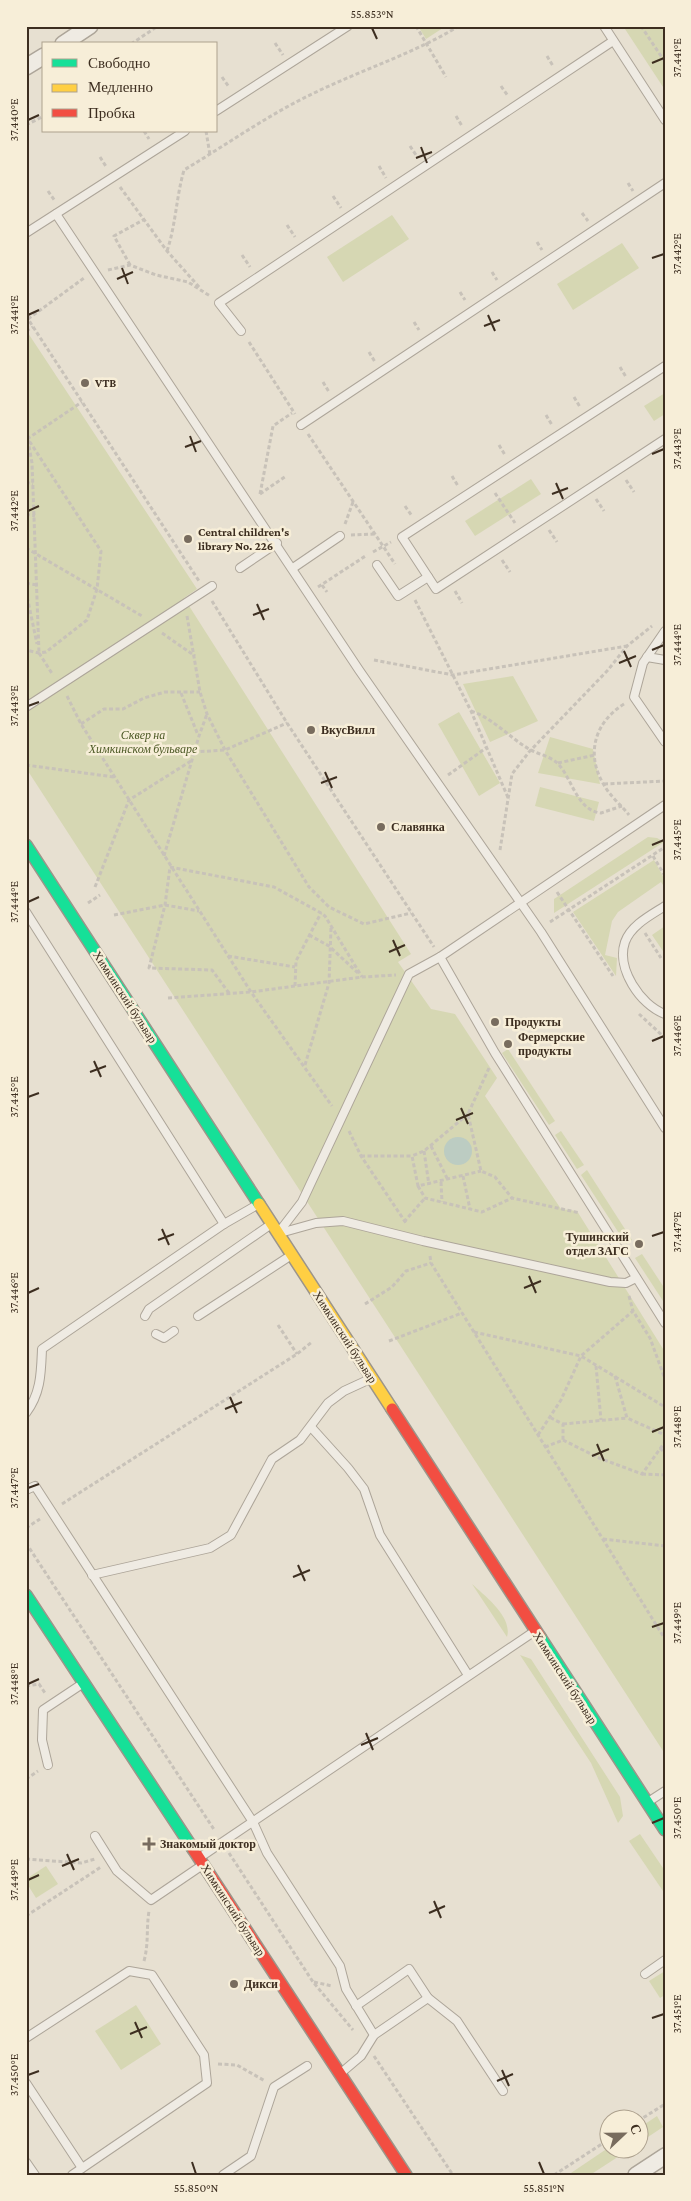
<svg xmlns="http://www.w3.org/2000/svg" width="691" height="2201" viewBox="0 0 691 2201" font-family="'Crimson Pro',serif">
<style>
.green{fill:#d6d7b3}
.water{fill:#bcccc2}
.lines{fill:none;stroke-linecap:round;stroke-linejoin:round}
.lane-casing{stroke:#ada599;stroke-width:10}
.street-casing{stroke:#ada599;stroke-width:18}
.fast-casing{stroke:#9c958a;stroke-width:14}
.slow-casing{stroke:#9c958a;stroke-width:14}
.jam-casing{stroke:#9c958a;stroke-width:14}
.path{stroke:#c8c2b9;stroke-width:3;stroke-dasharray:4 2.5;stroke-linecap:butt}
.lane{stroke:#efebe3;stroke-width:8}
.street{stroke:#efebe3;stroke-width:15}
.fast{stroke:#16e098;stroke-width:11}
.slow{stroke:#ffcf43;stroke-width:11}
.jam{stroke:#f24e42;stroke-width:11}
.ticks{fill:none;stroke:#3d2e20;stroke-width:2}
.poi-dot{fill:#786c5e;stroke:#f7eed8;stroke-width:2}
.labels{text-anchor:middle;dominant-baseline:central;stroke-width:5;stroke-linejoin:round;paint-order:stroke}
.poi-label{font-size:12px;font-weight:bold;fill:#3d2e20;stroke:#f7eed8;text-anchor:start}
.park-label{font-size:12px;font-style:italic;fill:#4d5a26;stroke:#f7eed8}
.street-label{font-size:12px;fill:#3d2e20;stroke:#f7eed8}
.neatline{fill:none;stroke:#3d2e20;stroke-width:2}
.ticks-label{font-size:12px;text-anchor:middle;fill:#3d2e20}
</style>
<rect width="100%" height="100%" fill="#e7e0d1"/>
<!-- green -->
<g class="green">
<path d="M418,26H446L426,39Z"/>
<path d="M623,26H662L665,31V90Z"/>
<path d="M392,215L409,239L343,282L327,257Z"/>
<path d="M622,243L639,268L573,310L557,284Z"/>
<path d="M26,330L197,589L184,598L411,954L398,962L431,1009L455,1014L497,1078L485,1096L561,1209L577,1211L665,1352V1754L26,768Z"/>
<path d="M665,393V414L654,421L644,406Z"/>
<path d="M531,479L541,494L475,536L465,521Z"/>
<path d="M513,676L538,721L490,742L463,684Z"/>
<path d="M459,712L500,783L479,796L438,724Z"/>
<path d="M550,737L593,749L600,784L538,773Z"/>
<path d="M540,787L599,802L594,821L535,806Z"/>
<path d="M648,837L657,838L664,842L554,913V899Z"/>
<path d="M654,860L665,880V888L661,882L618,912L612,921L605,955L617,958L616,976L573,912Z"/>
<path d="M665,926V954L652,935Z"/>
<path d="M508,1049L555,1121L549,1125L502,1053Z"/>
<path d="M561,1131L584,1165L577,1169L555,1135Z"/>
<path d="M587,1170L632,1240L626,1244L581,1175Z"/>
<path d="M642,1254L665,1289V1304L635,1258Z"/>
<path d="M472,1584C485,1596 513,1617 507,1637Z"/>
<path d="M520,1655L531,1659L620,1797L623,1816L618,1823L591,1763Z"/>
<path d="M640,1834L665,1871V1894L629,1841Z"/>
<path d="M46,1866L58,1884L36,1898L26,1882V1879Z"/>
<path d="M665,1971V1995L660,1998L649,1981Z"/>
<path d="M136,2005L161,2044L121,2070L95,2031Z"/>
<path d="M657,2116L663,2127L639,2143V2128Z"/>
<path d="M608,2148L630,2149L590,2175H568Z"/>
</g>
<!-- water -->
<circle class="water" cx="458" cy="1151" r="14"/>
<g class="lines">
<!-- lane casing -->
<g class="lane-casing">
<g id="lane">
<path d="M604,26L665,120"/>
<path d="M216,111L348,26"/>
<path d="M56,214L359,670L541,932L665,1128"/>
<path d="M26,233L185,131"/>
<path d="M241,331L219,303L613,41"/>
<path d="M665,366L402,537L436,589L665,439"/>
<path d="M301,425L665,183"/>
<path d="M377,565L398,596L428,577"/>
<path d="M240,568L277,543"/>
<path d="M293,568L340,536"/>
<path d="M665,631L643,663L634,697L665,742"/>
<path d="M647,657L665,660"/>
<path d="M26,707L212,586"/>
<path d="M665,906C651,915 631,925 625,942C616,968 640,1005 665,1014"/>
<path d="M26,912L224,1224"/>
<path d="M440,957L495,1053L665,1323"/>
<path d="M279,1232L302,1202L409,974L440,957L665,805"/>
<path d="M280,1233L316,1223L343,1221L423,1241L610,1282L626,1283L636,1278"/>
<path d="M145,1316L149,1309L270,1225"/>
<path d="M198,1316L290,1256"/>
<path d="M156,1334L164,1338L174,1331"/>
<path d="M26,1413C41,1393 41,1373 42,1349L224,1224L257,1205"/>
<path d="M311,1427L348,1468L364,1489L380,1535L468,1675"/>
<path d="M26,1490L35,1486L253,1822L267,1853L340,1966L346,1989L374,2035"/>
<path d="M92,1575L210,1548L231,1535L272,1459L300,1440L328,1403L344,1391L370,1379"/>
<path d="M48,1765L42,1740L43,1710L82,1684"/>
<path d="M648,1802L665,1791"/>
<path d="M95,1836L117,1871L151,1900L201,1866"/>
<path d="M199,1858L535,1631"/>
<path d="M645,1974L665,1960"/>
<path d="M428,1998L457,2021L503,2091"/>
<path d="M26,2038L129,1971L152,1975L204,2055L207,2083L72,2175"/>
<path d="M341,2073L361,2056L374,2035L428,1998L409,1969L356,2006"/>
<path d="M26,2083L82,2168"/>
<path d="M26,2162L35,2175"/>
<path d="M223,2175L251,2156L274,2087L307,2066"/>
</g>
</g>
<!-- street casing -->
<g class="street-casing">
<g id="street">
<path d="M63,44L90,26"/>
<path d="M26,67L44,56"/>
<path d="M636,2175L665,2156"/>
</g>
</g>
<!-- fast casing -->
<g class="fast-casing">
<g id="fast">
<path d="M26,845L259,1204"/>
<path d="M26,1595L193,1849"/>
<path d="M540,1637L665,1830"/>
</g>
</g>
<!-- slow casing -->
<g class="slow-casing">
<path id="slow" d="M259,1204L392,1409"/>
</g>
<!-- jam casing -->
<g class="jam-casing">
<g id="jam">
<path d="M392,1409L540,1637"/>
<path d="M193,1849L406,2175"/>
</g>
</g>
<!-- path -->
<g class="path">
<path d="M416,26L446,77"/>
<path d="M641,26L665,62"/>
<path d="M26,30L32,26"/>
<path d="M275,43L283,55"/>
<path d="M131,44L158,26"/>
<path d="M547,56L553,66"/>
<path d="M222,77L229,87"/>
<path d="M501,86L508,96"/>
<path d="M456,116L462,126"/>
<path d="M26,125L44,116"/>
<path d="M144,131L149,139"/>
<path d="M206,131L210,155"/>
<path d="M410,146L418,158"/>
<path d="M100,157L107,168"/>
<path d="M379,166L386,178"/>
<path d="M628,183L633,191"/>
<path d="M120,187L167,251L200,288"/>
<path d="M48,191L55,201"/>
<path d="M333,196L341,208"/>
<path d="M582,213L588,221"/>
<path d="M287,225L295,237"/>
<path d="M537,242L542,250"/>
<path d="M167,251C176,224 176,198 184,170C226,145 268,115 312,94C361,70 413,54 459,26"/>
<path d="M242,255L250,267"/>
<path d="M130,265L114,236L145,219"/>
<path d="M108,270L130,265L156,275L188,282L210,296"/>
<path d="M492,272L497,280"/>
<path d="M460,292L465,300"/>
<path d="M26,316L199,581"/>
<path d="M28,319L84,278"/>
<path d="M414,322L419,330"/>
<path d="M26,331L33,327"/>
<path d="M249,342L295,414"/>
<path d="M369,352L375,362"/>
<path d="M620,367L626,377"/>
<path d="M323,382L329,392"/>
<path d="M574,397L580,407"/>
<path d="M546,415L552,425"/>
<path d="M308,434L395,564"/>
<path d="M26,436L101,551L97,589L87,620L46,652L39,653L26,650"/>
<path d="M27,439L82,402"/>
<path d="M28,440L32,463L39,653"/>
<path d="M499,445L505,455"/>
<path d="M452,476L458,486"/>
<path d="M626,480L634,492"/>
<path d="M26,482L33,484"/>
<path d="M495,493L515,523"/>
<path d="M260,494L273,426L292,413"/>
<path d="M260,494L286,476"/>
<path d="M596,499L604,511"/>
<path d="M405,506L412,516"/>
<path d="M26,514L35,516"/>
<path d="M345,524L353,502"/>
<path d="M549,530L557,542"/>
<path d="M351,535L375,534"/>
<path d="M26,548L142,616"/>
<path d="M373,552L391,542"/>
<path d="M502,560L510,572"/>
<path d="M26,583L37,585"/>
<path d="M322,585L327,592"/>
<path d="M318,587L367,555"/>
<path d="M26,591L37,644"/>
<path d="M455,591L462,603"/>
<path d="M415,600L471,711L509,800"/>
<path d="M212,601L287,723L434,947"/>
<path d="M187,616L200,692L207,714L225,750L309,887L329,907L364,924L411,913"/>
<path d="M162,633L195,656"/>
<path d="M39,653L53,675"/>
<path d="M374,660L453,675L627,646"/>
<path d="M181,693L198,735"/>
<path d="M67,696L81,724L251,992L332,1106"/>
<path d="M624,704C595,722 585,754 604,785C610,796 621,805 629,815"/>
<path d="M471,711C493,718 510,738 529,749C539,755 552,756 560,766C572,780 578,811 601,813L622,806"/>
<path d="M81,724L104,709H123L144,698L165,692H200"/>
<path d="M194,752L225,750L287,723"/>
<path d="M558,763L595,755"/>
<path d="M26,765L114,777"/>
<path d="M448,775L486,748"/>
<path d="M604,784L665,781"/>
<path d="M500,850L512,774L529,752L608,670L627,646L652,626"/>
<path d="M164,856L199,736L207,714"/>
<path d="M653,856L665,876"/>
<path d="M95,887L129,800L191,761"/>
<path d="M557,892L613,976"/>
<path d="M88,903L100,895"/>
<path d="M114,915L165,905L199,911"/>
<path d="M550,922L665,847"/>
<path d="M645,933L661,958"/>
<path d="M309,935L329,946L358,973"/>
<path d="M228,956L295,967"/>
<path d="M295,986L296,961L321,913"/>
<path d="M229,993L212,970L149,968L165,905L170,867L274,887L321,913L325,916L362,977"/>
<path d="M168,998L251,992L362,977L396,975"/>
<path d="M639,1014L665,1038"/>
<path d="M305,1065L329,983L331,928"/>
<path d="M489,1068L468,1114L481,1171L495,1177L512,1198L580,1213"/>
<path d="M468,1114L424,1151L412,1156L418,1186L481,1171"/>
<path d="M349,1131L361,1156L406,1223"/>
<path d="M431,1146L448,1180"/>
<path d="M424,1151L429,1185"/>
<path d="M361,1156H412"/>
<path d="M463,1176L470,1209"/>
<path d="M441,1182L442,1202"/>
<path d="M418,1186L425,1198L482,1212L512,1198"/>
<path d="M404,1222L425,1198"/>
<path d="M430,1256L431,1263L665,1639"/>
<path d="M629,1296L633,1311"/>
<path d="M365,1304L392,1287L406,1271L431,1263"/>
<path d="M278,1325L297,1354"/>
<path d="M474,1332L581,1356L665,1407"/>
<path d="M389,1341L462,1313"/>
<path d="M596,1366L601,1420"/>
<path d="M615,1376L627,1418L665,1435"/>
<path d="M563,1424L627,1418"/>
<path d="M538,1435L561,1400L581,1356L633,1311L650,1338L665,1379"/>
<path d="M563,1440L599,1458L642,1474L665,1442"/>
<path d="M545,1447L563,1440V1424L551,1418"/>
<path d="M660,1448L665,1453"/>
<path d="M642,1474L665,1475"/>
<path d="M62,1504L297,1354L312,1342"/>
<path d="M26,1528L40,1519"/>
<path d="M603,1539L665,1546"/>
<path d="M26,1543L215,1831"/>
<path d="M26,1686L39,1684L45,1693"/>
<path d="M26,1779L38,1771"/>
<path d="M229,1853L313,1982L353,2030"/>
<path d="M26,1859L81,1863L95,1859"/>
<path d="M26,1916L101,1867"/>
<path d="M144,1961C149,1942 146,1930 149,1911"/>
<path d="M314,1982L332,1986"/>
<path d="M374,2056L453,2175"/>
<path d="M218,2064L237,2065L265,2081"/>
<path d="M638,2121L665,2104"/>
<path d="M554,2175L608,2140"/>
</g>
<!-- lane -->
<use href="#lane" class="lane"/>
<!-- street -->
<use href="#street" class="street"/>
<!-- fast -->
<use href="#fast" class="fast"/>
<!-- slow -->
<use href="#slow" class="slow"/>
<!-- jam -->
<use href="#jam" class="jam"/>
</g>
<!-- ticks -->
<path class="ticks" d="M372,28L377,39M652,63L664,58M28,120L39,115M421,147L427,163M416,158L432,152M652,258L664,254M122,268L128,284M117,279L133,272M28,315L39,310M488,315L495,331M484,326L500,320M190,436L196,452M185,447L201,441M652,454L664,449M556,483L563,499M552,494L568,488M28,511L39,506M257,604L264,620M253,615L269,609M652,650L664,645M624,651L631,667M619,663L636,656M28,706L39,702M325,772L332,788M321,783L337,777M652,845L664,840M28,902L39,897M393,940L400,956M389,952L405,945M652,1041L664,1036M94,1061L101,1077M90,1072L106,1066M28,1097L39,1093M461,1108L468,1124M456,1120L473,1113M162,1229L169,1245M652,1236L664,1232M158,1240L174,1234M529,1276L536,1293M524,1288L541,1281M28,1293L39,1288M230,1397L237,1413M225,1409L242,1402M652,1432L664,1427M597,1444L604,1461M592,1456L609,1449M28,1488L39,1484M298,1565L305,1581M293,1577L310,1570M652,1627L664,1623M28,1684L39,1679M366,1733L373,1750M361,1745L378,1738M652,1823L664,1818M67,1854L74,1870M62,1866L79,1859M28,1880L39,1875M434,1901L441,1918M429,1913L445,1906M652,2018L664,2014M135,2022L142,2038M130,2034L147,2027M502,2070L509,2086M28,2075L39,2071M497,2081L513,2074M192,2162L196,2174M539,2162L544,2174"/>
<!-- markers -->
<g class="poi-dot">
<circle cx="85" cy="383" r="5"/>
<circle cx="188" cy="539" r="5"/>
<circle cx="311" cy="730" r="5"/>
<circle cx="381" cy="827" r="5"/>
<circle cx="495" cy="1022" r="5"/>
<circle cx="508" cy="1044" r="5"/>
<circle cx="639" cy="1244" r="5"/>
<path d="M146.5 1836.5h5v5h5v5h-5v5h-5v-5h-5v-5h5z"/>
<circle cx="234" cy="1984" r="5"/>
</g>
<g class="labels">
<!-- poi labels -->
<g class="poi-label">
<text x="95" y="383">VTB</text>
<text x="198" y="532">Central children's<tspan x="198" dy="14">library No. 226</tspan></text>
<text x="321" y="730">ВкусВилл</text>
<text x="391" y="827">Славянка</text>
<text x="505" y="1022">Продукты</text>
<text x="518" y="1037">Фермерские<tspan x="518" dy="14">продукты</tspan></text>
<text x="629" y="1237" text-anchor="end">Тушинский<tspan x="629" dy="14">отдел ЗАГС</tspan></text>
<text x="160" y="1844">Знакомый доктор</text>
<text x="244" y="1984">Дикси</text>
</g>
<!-- park labels -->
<g class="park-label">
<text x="143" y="735">Сквер на<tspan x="143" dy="14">Химкинском бульваре</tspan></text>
</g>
<!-- street labels -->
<g class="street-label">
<text transform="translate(125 997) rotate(57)">Химкинский бульвар</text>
<text transform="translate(345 1337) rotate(57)">Химкинский бульвар</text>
<text transform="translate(565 1678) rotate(57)">Химкинский бульвар</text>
<text transform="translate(233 1910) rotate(57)">Химкинский бульвар</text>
</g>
</g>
<!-- border -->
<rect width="691" height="2201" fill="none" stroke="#f7eed8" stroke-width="55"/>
<!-- legend -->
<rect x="42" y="42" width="175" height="90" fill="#f7eed8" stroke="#ada18e"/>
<rect x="52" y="59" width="25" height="8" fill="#16e098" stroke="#ada18e"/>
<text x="88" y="68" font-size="15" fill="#3d2e20">Свободно</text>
<rect x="52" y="84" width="25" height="8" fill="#ffcf43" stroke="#ada18e"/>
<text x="88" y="92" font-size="15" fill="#3d2e20">Медленно</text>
<rect x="52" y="109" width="25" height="8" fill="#f24e42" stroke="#ada18e"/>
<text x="88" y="118" font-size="15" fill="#3d2e20">Пробка</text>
<!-- north arrow -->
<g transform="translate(624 2134) rotate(68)"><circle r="24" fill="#f7eed8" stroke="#ada18e"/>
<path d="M0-4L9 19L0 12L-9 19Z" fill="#786c5e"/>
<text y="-8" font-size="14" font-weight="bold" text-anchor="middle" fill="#3d2e20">С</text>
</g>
<rect x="28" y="28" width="636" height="2146" class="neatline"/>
<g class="ticks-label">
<text x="372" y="18">55.853°N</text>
<text transform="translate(677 58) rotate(-90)" y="4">37.441°E</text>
<text transform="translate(14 120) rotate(-90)" y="4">37.440°E</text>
<text transform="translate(677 254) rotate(-90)" y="4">37.442°E</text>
<text transform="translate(14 315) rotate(-90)" y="4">37.441°E</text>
<text transform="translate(677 449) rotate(-90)" y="4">37.443°E</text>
<text transform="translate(14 511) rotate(-90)" y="4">37.442°E</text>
<text transform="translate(677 645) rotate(-90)" y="4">37.444°E</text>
<text transform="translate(14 706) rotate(-90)" y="4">37.443°E</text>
<text transform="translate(677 840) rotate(-90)" y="4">37.445°E</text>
<text transform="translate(14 902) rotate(-90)" y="4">37.444°E</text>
<text transform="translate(677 1036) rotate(-90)" y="4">37.446°E</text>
<text transform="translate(14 1097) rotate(-90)" y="4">37.445°E</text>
<text transform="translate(677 1232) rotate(-90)" y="4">37.447°E</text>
<text transform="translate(14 1293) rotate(-90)" y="4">37.446°E</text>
<text transform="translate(677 1427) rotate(-90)" y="4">37.448°E</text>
<text transform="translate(14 1488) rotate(-90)" y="4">37.447°E</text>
<text transform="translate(677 1623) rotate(-90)" y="4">37.449°E</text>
<text transform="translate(14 1684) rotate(-90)" y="4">37.448°E</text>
<text transform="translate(677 1818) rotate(-90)" y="4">37.450°E</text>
<text transform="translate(14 1880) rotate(-90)" y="4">37.449°E</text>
<text transform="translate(677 2014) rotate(-90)" y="4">37.451°E</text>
<text transform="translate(14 2075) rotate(-90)" y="4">37.450°E</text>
<text x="196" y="2192">55.850°N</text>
<text x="544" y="2192">55.851°N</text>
</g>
</svg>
